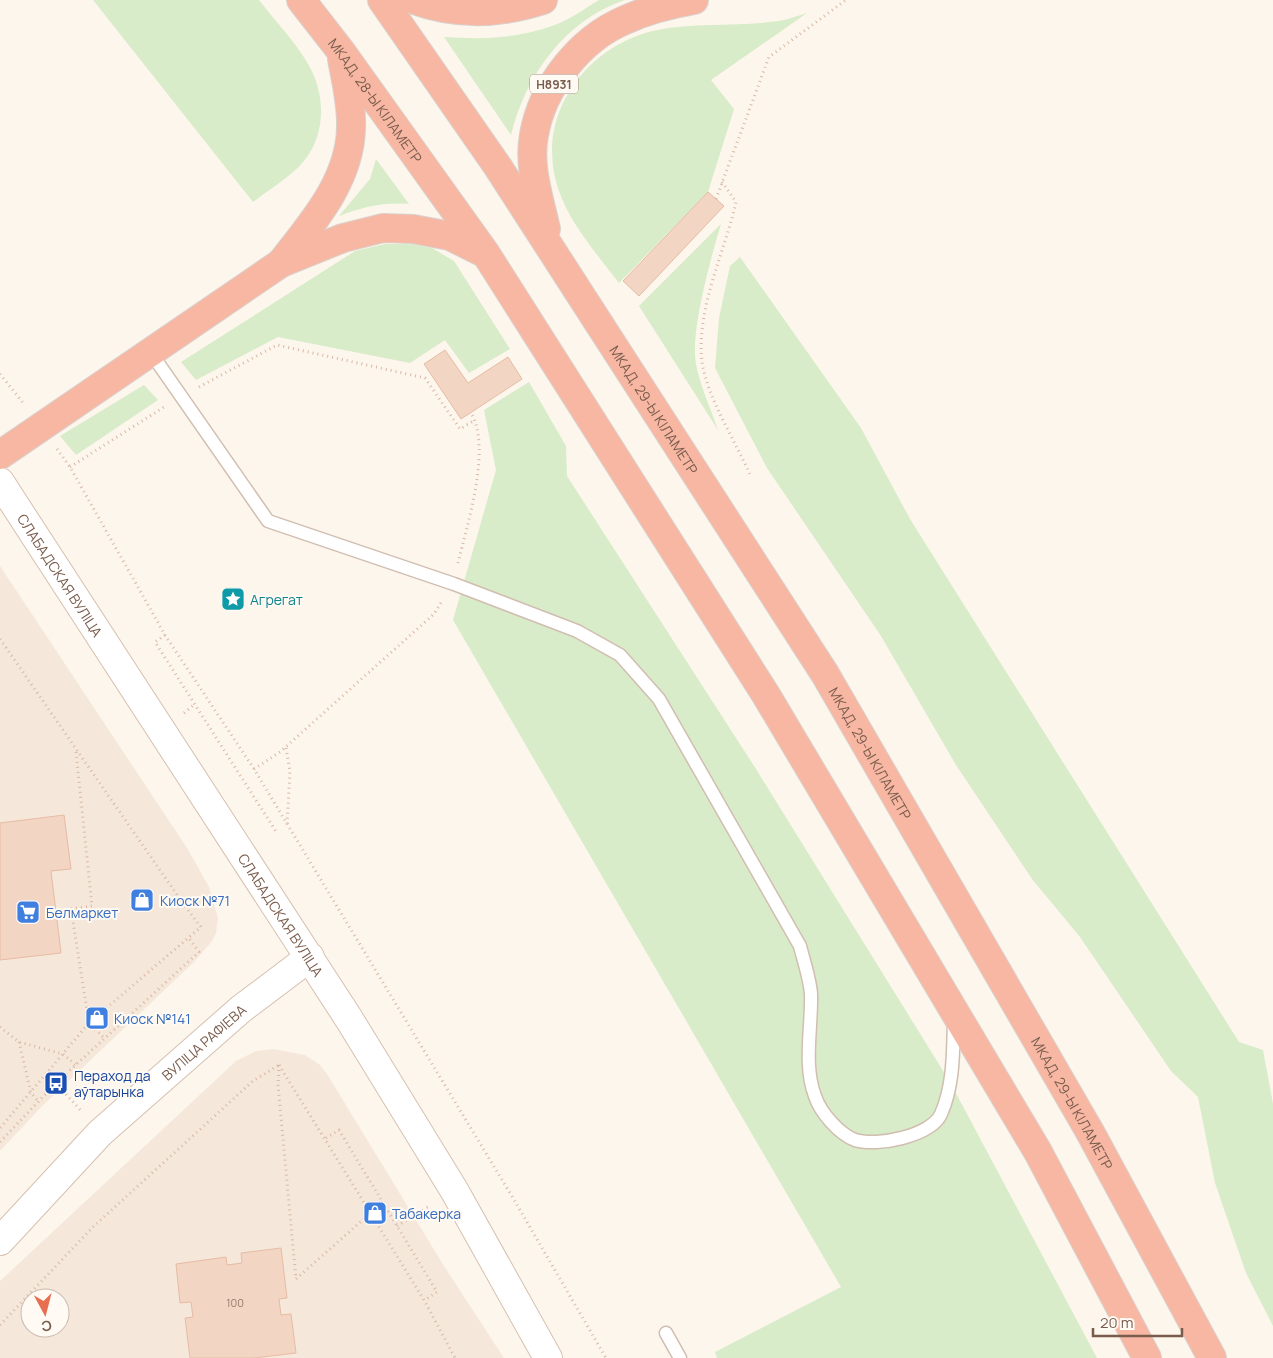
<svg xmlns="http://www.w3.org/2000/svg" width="1273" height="1358" viewBox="0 0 1273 1358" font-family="Manrope,sans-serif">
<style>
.residential{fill:#f5e8da;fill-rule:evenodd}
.green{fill:#d8ecc9}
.building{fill:#f3d5c3;stroke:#e6bba3}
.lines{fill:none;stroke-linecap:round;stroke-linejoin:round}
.lane-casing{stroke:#d1beb0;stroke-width:15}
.secondary-casing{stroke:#d6c0b0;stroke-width:30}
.highway-casing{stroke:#dad1cd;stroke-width:30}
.path{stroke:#d9b8a5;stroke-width:3;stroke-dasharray:1 4;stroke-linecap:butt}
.lane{stroke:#fff;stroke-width:12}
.secondary{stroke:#fff;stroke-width:28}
.highway{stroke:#f7b7a3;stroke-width:28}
.labels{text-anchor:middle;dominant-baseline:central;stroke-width:4;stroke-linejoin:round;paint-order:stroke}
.number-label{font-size:11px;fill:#987a6a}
.shield{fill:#fffaf3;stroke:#a28b7f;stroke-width:1}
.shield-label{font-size:12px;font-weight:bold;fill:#7a5c4d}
.street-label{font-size:14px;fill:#7a5c4d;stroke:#fffaf3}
.culture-label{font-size:14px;fill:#0d838f;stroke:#fffaf3;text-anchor:start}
.shop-label{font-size:14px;fill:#366cbe;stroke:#fffaf3;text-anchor:start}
.transit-label{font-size:14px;fill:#164399;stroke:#fffaf3;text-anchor:start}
</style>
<rect width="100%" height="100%" fill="#fdf6ec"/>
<!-- residential -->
<g class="residential">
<path d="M0,566L187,848L209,887L218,918L216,933L212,941L194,962L42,1106L0,1151Z"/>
<path d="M273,1049L305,1055L320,1065L327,1074L444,1266L504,1358H0V1281L236,1061L256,1051ZM30,1298H60V1328H30Z"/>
</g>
<!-- green -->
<g class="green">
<path d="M93,0H259C275,21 295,41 308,64C326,94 326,134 304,161C292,176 268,190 253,202Z"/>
<path d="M599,0H625C564,21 526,75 511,135L444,37C485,40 524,38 562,22C575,16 587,7 599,0Z"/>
<path d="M807,13L711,80L734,109L708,192L619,283C597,254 569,223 558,188C534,116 586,45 657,30C697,22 738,27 778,21C787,20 797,16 807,13Z"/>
<path d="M376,159L409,204C383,202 363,207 339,216L370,179Z"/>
<path d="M721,224C711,258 690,331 696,364C700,386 711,409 718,430L639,306Z"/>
<path d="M385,244H411L432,248L454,261L510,349L469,373L445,340L410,363L278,337L196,380L181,362L355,251Z"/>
<path d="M740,257L861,428L910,519L1239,1042L1263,1050L1273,1104V1326L1246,1273L1215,1183L1198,1097L1171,1071L1080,937L1032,879L956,765L881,636L767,468L715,368L719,318L730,266Z"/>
<path d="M529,382L566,446L567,476L756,769L950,1082L1097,1358H717L715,1352L841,1287L453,620L496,470L484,410Z"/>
<path d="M144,385L158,400L76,455L60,436Z"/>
</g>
<!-- building -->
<g class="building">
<path d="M708,192L724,206L639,296L623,281Z"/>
<path d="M445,350L468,383L508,357L522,379L461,419L424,364Z"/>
<path d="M64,815L71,869L51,871L61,953L0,960V823Z"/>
<path d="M281,1248L287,1298L279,1299L281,1315L291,1314L296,1353L254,1358H190L185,1318L193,1317L191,1302L180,1303L176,1264L226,1257L227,1265L242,1263L241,1253Z"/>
</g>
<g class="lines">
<!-- lane casing -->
<g class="lane-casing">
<g id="lane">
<path d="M151,353L268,521L454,584L577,631L620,655L659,699L800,946C804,962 810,979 811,994C812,1027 803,1065 815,1096C820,1112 839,1134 855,1140C877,1147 931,1136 941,1114C954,1085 953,1051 954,1020"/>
<path d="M666,1333L680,1358"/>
</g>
</g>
<!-- secondary casing -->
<g class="secondary-casing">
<g id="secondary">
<path id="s1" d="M0,482L349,1019L454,1190L548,1358"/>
<path id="s2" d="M0,1241L100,1133L241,1009L310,957"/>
</g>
</g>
<!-- highway casing -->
<g class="highway-casing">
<g id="highway">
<path id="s3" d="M301,0L340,50L486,254L766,695L1038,1152L1147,1358"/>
<path id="s4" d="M382,0L498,167L825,674L1090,1132L1212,1358"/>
<path d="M414,0C457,16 500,14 543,0"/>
<path d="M546,229C539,198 528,166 534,135C542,87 580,39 625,20C647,10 671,4 694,0"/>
<path d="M281,263C312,223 350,181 351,128C352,105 346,81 342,59"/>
<path d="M0,455L281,263L343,238L383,228L413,229L450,236L482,252"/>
</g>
</g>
<!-- path -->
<g class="path">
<path d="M722,182L736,202C725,252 696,308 702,361C706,396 737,444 751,477"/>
<path d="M716,199L769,57L846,0"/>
<path d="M0,374L24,404"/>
<path d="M199,387L277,345L425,378L460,429L475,420"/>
<path d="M57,449L70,467L165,635L254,769L513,1198L606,1358"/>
<path d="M70,467L164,407"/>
<path d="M458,563C467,525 492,448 471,413"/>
<path d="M165,635L155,642L277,833"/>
<path d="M0,639L182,902L201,927L89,1023L0,1128"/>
<path d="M184,713L195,704"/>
<path d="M286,748L290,771L287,826"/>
<path d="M76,752L92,906L71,909L89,1023L104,1038"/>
<path d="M254,769L280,752L434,614L442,601"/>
<path d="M0,1027L19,1042L63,1054L76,1065"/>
<path d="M19,1042L31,1093L38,1101"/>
<path d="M279,1065L424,1300L455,1358"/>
<path d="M279,1065L278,1085L296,1279L383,1202"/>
<path d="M56,1083L82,1112"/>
<path d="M326,1138L339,1130L437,1292L425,1300"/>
<path d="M0,1142L56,1083L199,952L188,937"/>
<path d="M397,1226L431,1205"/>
<path d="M0,1325L93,1227L253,1081L279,1065"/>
</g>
<!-- lane -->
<use href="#lane" class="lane"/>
<!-- secondary -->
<use href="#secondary" class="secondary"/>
<!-- highway -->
<use href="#highway" class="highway"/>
</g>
<!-- icons -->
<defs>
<g id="sight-square" transform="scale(1.25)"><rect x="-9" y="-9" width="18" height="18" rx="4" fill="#0f9aa8" stroke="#fffaf3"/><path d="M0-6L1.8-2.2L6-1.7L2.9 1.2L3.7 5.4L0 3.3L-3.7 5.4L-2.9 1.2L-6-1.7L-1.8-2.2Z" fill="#fff"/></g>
<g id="shop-square" transform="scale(1.25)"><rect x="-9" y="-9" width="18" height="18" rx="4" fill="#3f7fe0" stroke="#fffaf3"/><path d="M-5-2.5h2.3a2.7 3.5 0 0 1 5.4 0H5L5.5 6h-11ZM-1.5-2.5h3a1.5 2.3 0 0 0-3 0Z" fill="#fff"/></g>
<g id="supermarket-square" transform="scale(1.25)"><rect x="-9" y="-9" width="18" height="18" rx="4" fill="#3f7fe0" stroke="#fffaf3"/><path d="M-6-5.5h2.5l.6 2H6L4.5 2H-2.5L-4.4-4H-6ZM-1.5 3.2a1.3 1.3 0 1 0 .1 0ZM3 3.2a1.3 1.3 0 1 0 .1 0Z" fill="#fff"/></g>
<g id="bus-square" transform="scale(1.25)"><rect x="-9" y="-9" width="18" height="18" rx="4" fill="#1a4fb4" stroke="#fffaf3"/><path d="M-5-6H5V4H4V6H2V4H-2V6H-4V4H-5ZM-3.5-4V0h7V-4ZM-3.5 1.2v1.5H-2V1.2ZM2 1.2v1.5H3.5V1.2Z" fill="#fff"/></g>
</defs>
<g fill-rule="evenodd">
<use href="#sight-square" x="233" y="599"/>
<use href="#shop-square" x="142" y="900"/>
<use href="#supermarket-square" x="28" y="912"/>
<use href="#shop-square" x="97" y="1018"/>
<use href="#bus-square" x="56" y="1083"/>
<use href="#shop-square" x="375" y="1213"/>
</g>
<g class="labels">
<!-- number labels -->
<g class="number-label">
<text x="235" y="1302">100</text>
</g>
<!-- shield labels -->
<rect class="shield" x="530" y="74.5" width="48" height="19" rx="4"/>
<g class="shield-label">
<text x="554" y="84">Н8931</text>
</g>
<!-- street labels -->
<g class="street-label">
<text stroke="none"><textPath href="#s3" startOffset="125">МКАД, 28-Ы КІЛАМЕТР</textPath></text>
<text stroke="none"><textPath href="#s4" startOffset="492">МКАД, 29-Ы КІЛАМЕТР</textPath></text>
<text stroke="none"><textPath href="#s1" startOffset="111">СЛАБАДСКАЯ ВУЛІЦА</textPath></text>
<text stroke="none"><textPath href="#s4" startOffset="898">МКАД, 29-Ы КІЛАМЕТР</textPath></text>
<text stroke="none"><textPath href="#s1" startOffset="516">СЛАБАДСКАЯ ВУЛІЦА</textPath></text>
<text stroke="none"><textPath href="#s2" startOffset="285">ВУЛІЦА РАФІЕВА</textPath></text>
<text stroke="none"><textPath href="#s4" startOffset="1302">МКАД, 29-Ы КІЛАМЕТР</textPath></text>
</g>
<!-- culture labels -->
<g class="culture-label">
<text x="250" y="599">Агрегат</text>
</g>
<!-- shop labels -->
<g class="shop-label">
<text x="160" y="900">Киоск №71</text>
<text x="46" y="912">Белмаркет</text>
<text x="114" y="1018">Киоск №141</text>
<text x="392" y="1213">Табакерка</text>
</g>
<!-- transit labels -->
<g class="transit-label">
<text x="74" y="1075">Пераход да<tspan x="74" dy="16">аўтарынка</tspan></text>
</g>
</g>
<!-- north arrow -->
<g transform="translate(45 1313) rotate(173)"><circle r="24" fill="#fffaf3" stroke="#cabbb1"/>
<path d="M0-4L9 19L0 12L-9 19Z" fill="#e76f51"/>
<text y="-8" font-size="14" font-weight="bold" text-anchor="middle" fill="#7a5c4d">С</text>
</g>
<!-- scale -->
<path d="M1093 1328v8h89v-8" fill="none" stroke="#7a5c4d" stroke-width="2.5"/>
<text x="1100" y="1328" font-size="15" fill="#7a5c4d" stroke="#fffaf3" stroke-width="4" paint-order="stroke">20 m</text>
</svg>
